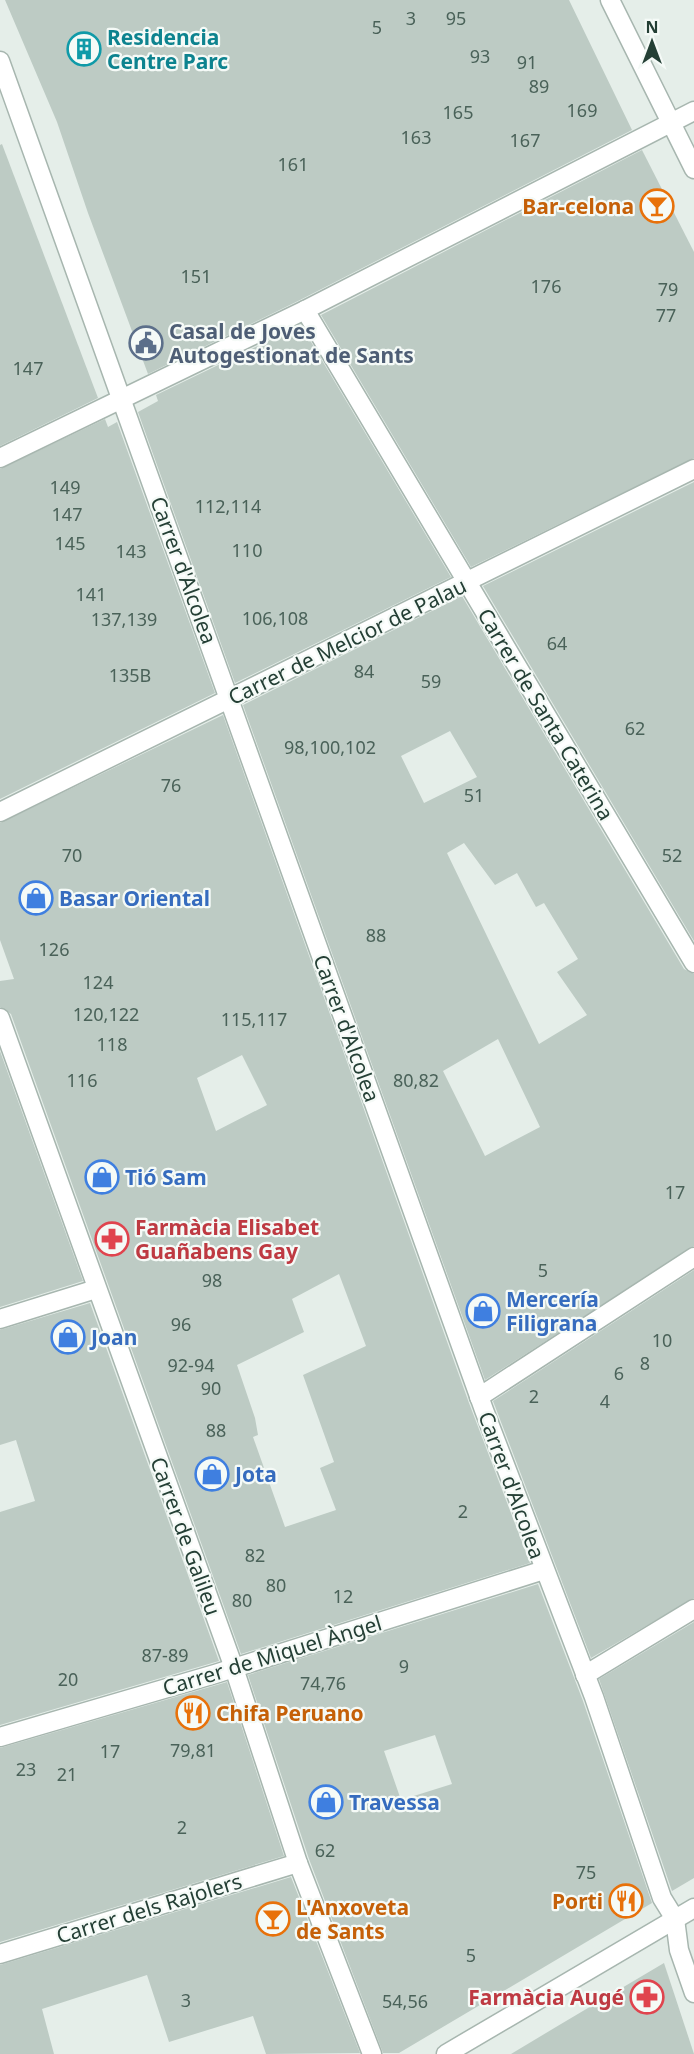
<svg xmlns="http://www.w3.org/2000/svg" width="694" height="2054" viewBox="0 0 694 2054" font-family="'Noto Sans',sans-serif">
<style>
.building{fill:#bdcbc4;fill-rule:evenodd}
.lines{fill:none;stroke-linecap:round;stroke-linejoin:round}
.street-casing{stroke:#a7b6af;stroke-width:21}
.street{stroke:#fff;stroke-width:18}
.labels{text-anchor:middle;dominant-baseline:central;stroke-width:4.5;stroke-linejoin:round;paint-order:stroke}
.number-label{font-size:18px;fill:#4a6259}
.culture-label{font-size:21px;font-weight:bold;fill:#0d838f;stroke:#f5faf7;text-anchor:start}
.food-label{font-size:21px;font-weight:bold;fill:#c56008;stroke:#f5faf7;text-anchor:end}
.service-label{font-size:21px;font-weight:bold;fill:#4e5e75;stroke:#f5faf7;text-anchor:start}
.street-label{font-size:21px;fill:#243f35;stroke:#f5faf7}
.shop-label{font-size:21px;font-weight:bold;fill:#366cbe;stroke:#f5faf7;text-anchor:start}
.health-label{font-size:21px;font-weight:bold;fill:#be3a42;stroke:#f5faf7;text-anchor:start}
</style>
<rect width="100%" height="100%" fill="#e5eee9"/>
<!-- building -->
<g class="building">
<path d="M5,0H569L632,130L300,300L148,374L88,213L57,122Z"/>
<path d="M2,144L98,398L0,446V145Z"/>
<path d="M642,150L694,252V458L471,567L321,315Z"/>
<path d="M301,325L451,577L235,683L138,412L158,401L156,395Z"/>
<path d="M105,419L108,427L117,422L215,693L0,799V469Z"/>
<path d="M694,482V941L483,586Z"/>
<path d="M462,596L684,969L694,974V1246L485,1380L243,705ZM450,731L477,777L424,803L401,756ZM464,843L495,885L517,873L536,907L544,903L578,959L557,972L587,1015L539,1044L447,853ZM498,1039L540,1127L485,1156L443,1071Z"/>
<path d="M223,715L469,1403L530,1563L241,1654L11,1014L0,1007V981L14,979L0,940V823ZM242,1055L267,1105L216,1131L197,1078ZM339,1274L366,1346L303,1375L334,1462L320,1468L336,1510L285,1527L253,1437L258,1435L255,1418L237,1365L304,1332L292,1299Z"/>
<path d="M0,1051L83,1281L0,1307Z"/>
<path d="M694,1270V1598L591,1658L493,1401Z"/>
<path d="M90,1303L219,1661L0,1725V1512L35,1501L16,1440L0,1445V1330Z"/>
<path d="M538,1584L583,1701L652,1903L399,2053H383L309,1859L248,1675ZM435,1735L452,1784L401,1800L384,1751Z"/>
<path d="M694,1622V1878L672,1891L599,1679Z"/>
<path d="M227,1682L284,1856L0,1942V1748Z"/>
<path d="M291,1877L360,2053L266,2054L253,2016L169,2042L147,1975L42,2009L54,2054H0V1965Z"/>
<path d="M664,1963L694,2054H511L561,2024Z"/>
</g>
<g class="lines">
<!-- street casing -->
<g class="street-casing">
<g id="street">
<path d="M610,0L694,169"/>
<path d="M0,61L484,1410L594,1697L662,1898L675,1919L679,1950L694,1993"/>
<path d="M305,310L694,963"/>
<path d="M0,458L305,310L694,111"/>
<path d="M0,812L694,469"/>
<path d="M0,1018L234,1668L298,1863L372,2054"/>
<path d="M0,1319L96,1289"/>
<path d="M479,1397L694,1257"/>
<path d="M585,1675L694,1609"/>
<path d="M0,1737L215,1674L544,1570"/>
<path d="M0,1954L298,1863"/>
<path d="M446,2054L694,1908"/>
</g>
</g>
<!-- street -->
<use href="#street" class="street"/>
</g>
<!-- icons -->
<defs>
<g id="building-ring" transform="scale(1.725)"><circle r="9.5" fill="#f5faf7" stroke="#0f9aa8" stroke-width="1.5"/><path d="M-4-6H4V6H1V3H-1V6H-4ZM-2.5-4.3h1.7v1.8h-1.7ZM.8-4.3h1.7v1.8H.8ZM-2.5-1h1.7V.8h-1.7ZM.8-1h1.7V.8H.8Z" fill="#0f9aa8"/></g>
<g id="bar-ring" transform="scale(1.725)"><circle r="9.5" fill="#f5faf7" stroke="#e8710a" stroke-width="1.5"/><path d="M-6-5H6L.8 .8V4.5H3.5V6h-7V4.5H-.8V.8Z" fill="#e8710a"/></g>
<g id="civic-ring" transform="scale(1.725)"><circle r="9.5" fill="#f5faf7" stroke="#5c6f8a" stroke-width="1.5"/><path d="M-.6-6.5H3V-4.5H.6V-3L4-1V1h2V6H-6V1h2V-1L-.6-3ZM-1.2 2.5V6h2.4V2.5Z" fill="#5c6f8a"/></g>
<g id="shop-ring" transform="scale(1.725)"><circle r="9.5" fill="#f5faf7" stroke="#3f7fe0" stroke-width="1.5"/><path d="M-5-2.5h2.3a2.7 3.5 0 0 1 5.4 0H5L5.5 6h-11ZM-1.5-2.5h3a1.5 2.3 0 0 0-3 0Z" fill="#3f7fe0"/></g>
<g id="pharmacy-ring" transform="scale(1.725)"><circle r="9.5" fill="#f5faf7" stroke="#e0444e" stroke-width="1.5"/><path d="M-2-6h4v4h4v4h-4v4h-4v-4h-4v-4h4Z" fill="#e0444e"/></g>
<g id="restaurant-ring" transform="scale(1.725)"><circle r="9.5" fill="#f5faf7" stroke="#e8710a" stroke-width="1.5"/><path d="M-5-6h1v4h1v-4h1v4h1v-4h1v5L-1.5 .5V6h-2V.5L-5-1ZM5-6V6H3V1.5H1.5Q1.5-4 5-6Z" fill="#e8710a"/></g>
</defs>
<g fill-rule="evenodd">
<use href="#building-ring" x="84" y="49"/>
<use href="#bar-ring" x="657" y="206"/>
<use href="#civic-ring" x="146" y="343"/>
<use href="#shop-ring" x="36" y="898"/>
<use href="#shop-ring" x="102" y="1177"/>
<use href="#pharmacy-ring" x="112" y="1239"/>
<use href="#shop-ring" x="483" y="1311"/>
<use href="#shop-ring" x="68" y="1337"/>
<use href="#shop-ring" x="212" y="1474"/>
<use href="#restaurant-ring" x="193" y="1713"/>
<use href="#shop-ring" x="326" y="1802"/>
<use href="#restaurant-ring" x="626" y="1901"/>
<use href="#bar-ring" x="273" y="1919"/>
<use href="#pharmacy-ring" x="647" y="1997"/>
</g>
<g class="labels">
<!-- number labels -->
<g class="number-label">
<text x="411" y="18">3</text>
<text x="456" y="18">95</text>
<text x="377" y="27">5</text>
<text x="480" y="56">93</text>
<text x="527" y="62">91</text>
<text x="539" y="86">89</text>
<text x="582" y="110">169</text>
<text x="458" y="112">165</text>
<text x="416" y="137">163</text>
<text x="525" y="140">167</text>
<text x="293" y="164">161</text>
<text x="196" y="276">151</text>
<text x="546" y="286">176</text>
<text x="668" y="289">79</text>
<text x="666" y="315">77</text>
<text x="28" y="368">147</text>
<text x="65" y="487">149</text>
<text x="228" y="506">112,114</text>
<text x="67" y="514">147</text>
<text x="70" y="543">145</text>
<text x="247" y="550">110</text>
<text x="131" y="551">143</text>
<text x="91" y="594">141</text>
<text x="275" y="618">106,108</text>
<text x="124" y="619">137,139</text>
<text x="557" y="643">64</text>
<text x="364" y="671">84</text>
<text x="130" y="675">135B</text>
<text x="431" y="681">59</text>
<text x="635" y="728">62</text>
<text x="330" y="747">98,100,102</text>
<text x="171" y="785">76</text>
<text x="474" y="795">51</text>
<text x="72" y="855">70</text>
<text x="672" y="855">52</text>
<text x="376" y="935">88</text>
<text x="54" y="949">126</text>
<text x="98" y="982">124</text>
<text x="106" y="1014">120,122</text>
<text x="254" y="1019">115,117</text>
<text x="112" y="1044">118</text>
<text x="82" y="1080">116</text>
<text x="416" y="1080">80,82</text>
<text x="675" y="1192">17</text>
<text x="543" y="1270">5</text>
<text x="212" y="1280">98</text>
<text x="181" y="1324">96</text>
<text x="662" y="1340">10</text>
<text x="645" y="1363">8</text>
<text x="191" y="1365">92-94</text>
<text x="619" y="1373">6</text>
<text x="211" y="1388">90</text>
<text x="534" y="1396">2</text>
<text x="605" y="1401">4</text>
<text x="216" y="1430">88</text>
<text x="463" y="1511">2</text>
<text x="255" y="1555">82</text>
<text x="276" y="1585">80</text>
<text x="343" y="1596">12</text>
<text x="242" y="1600">80</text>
<text x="165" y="1655">87-89</text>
<text x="404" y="1666">9</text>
<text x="68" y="1679">20</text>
<text x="323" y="1683">74,76</text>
<text x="193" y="1750">79,81</text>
<text x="110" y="1751">17</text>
<text x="26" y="1769">23</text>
<text x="67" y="1774">21</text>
<text x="182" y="1827">2</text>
<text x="325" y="1850">62</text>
<text x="586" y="1872">75</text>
<text x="471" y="1955">5</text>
<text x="186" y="2000">3</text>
<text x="405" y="2001">54,56</text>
</g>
<!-- culture labels -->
<g class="culture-label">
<text x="107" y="37">Residencia<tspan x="107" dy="24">Centre Parc</tspan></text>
</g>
<!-- food labels -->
<g class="food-label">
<text x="634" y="206">Bar-celona</text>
<text x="216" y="1713" text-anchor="start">Chifa Peruano</text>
<text x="603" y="1901">Porti</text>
<text x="296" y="1907" text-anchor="start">L'Anxoveta<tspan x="296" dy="24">de Sants</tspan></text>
</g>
<!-- service labels -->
<g class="service-label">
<text x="169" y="331">Casal de Joves<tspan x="169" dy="24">Autogestionat de Sants</tspan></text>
</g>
<!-- street labels -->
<g class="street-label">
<text transform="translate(184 570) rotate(70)">Carrer d'Alcolea</text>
<text transform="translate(347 641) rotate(-26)">Carrer de Melcior de Palau</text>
<text transform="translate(546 714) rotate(59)">Carrer de Santa Caterina</text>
<text transform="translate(347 1028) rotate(70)">Carrer d'Alcolea</text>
<text transform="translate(512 1485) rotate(70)">Carrer d'Alcolea</text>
<text transform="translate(186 1536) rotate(70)">Carrer de Galileu</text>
<text transform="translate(272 1655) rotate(-17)">Carrer de Miquel Àngel</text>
<text transform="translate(149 1908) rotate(-17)">Carrer dels Rajolers</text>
</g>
<!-- shop labels -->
<g class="shop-label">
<text x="59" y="898">Basar Oriental</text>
<text x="125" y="1177">Tió Sam</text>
<text x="506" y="1299">Mercería<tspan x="506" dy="24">Filigrana</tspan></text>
<text x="91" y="1337">Joan</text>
<text x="235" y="1474">Jota</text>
<text x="349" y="1802">Travessa</text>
</g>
<!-- health labels -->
<g class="health-label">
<text x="135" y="1227">Farmàcia Elisabet<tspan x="135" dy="24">Guañabens Gay</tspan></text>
<text x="624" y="1997" text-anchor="end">Farmàcia Augé</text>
</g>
</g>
<!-- north arrow -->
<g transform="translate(652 42)" stroke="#f5faf7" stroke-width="4.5" paint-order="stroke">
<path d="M0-4.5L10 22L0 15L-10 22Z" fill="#243f35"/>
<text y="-9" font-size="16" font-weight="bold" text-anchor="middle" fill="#243f35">N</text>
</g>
</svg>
